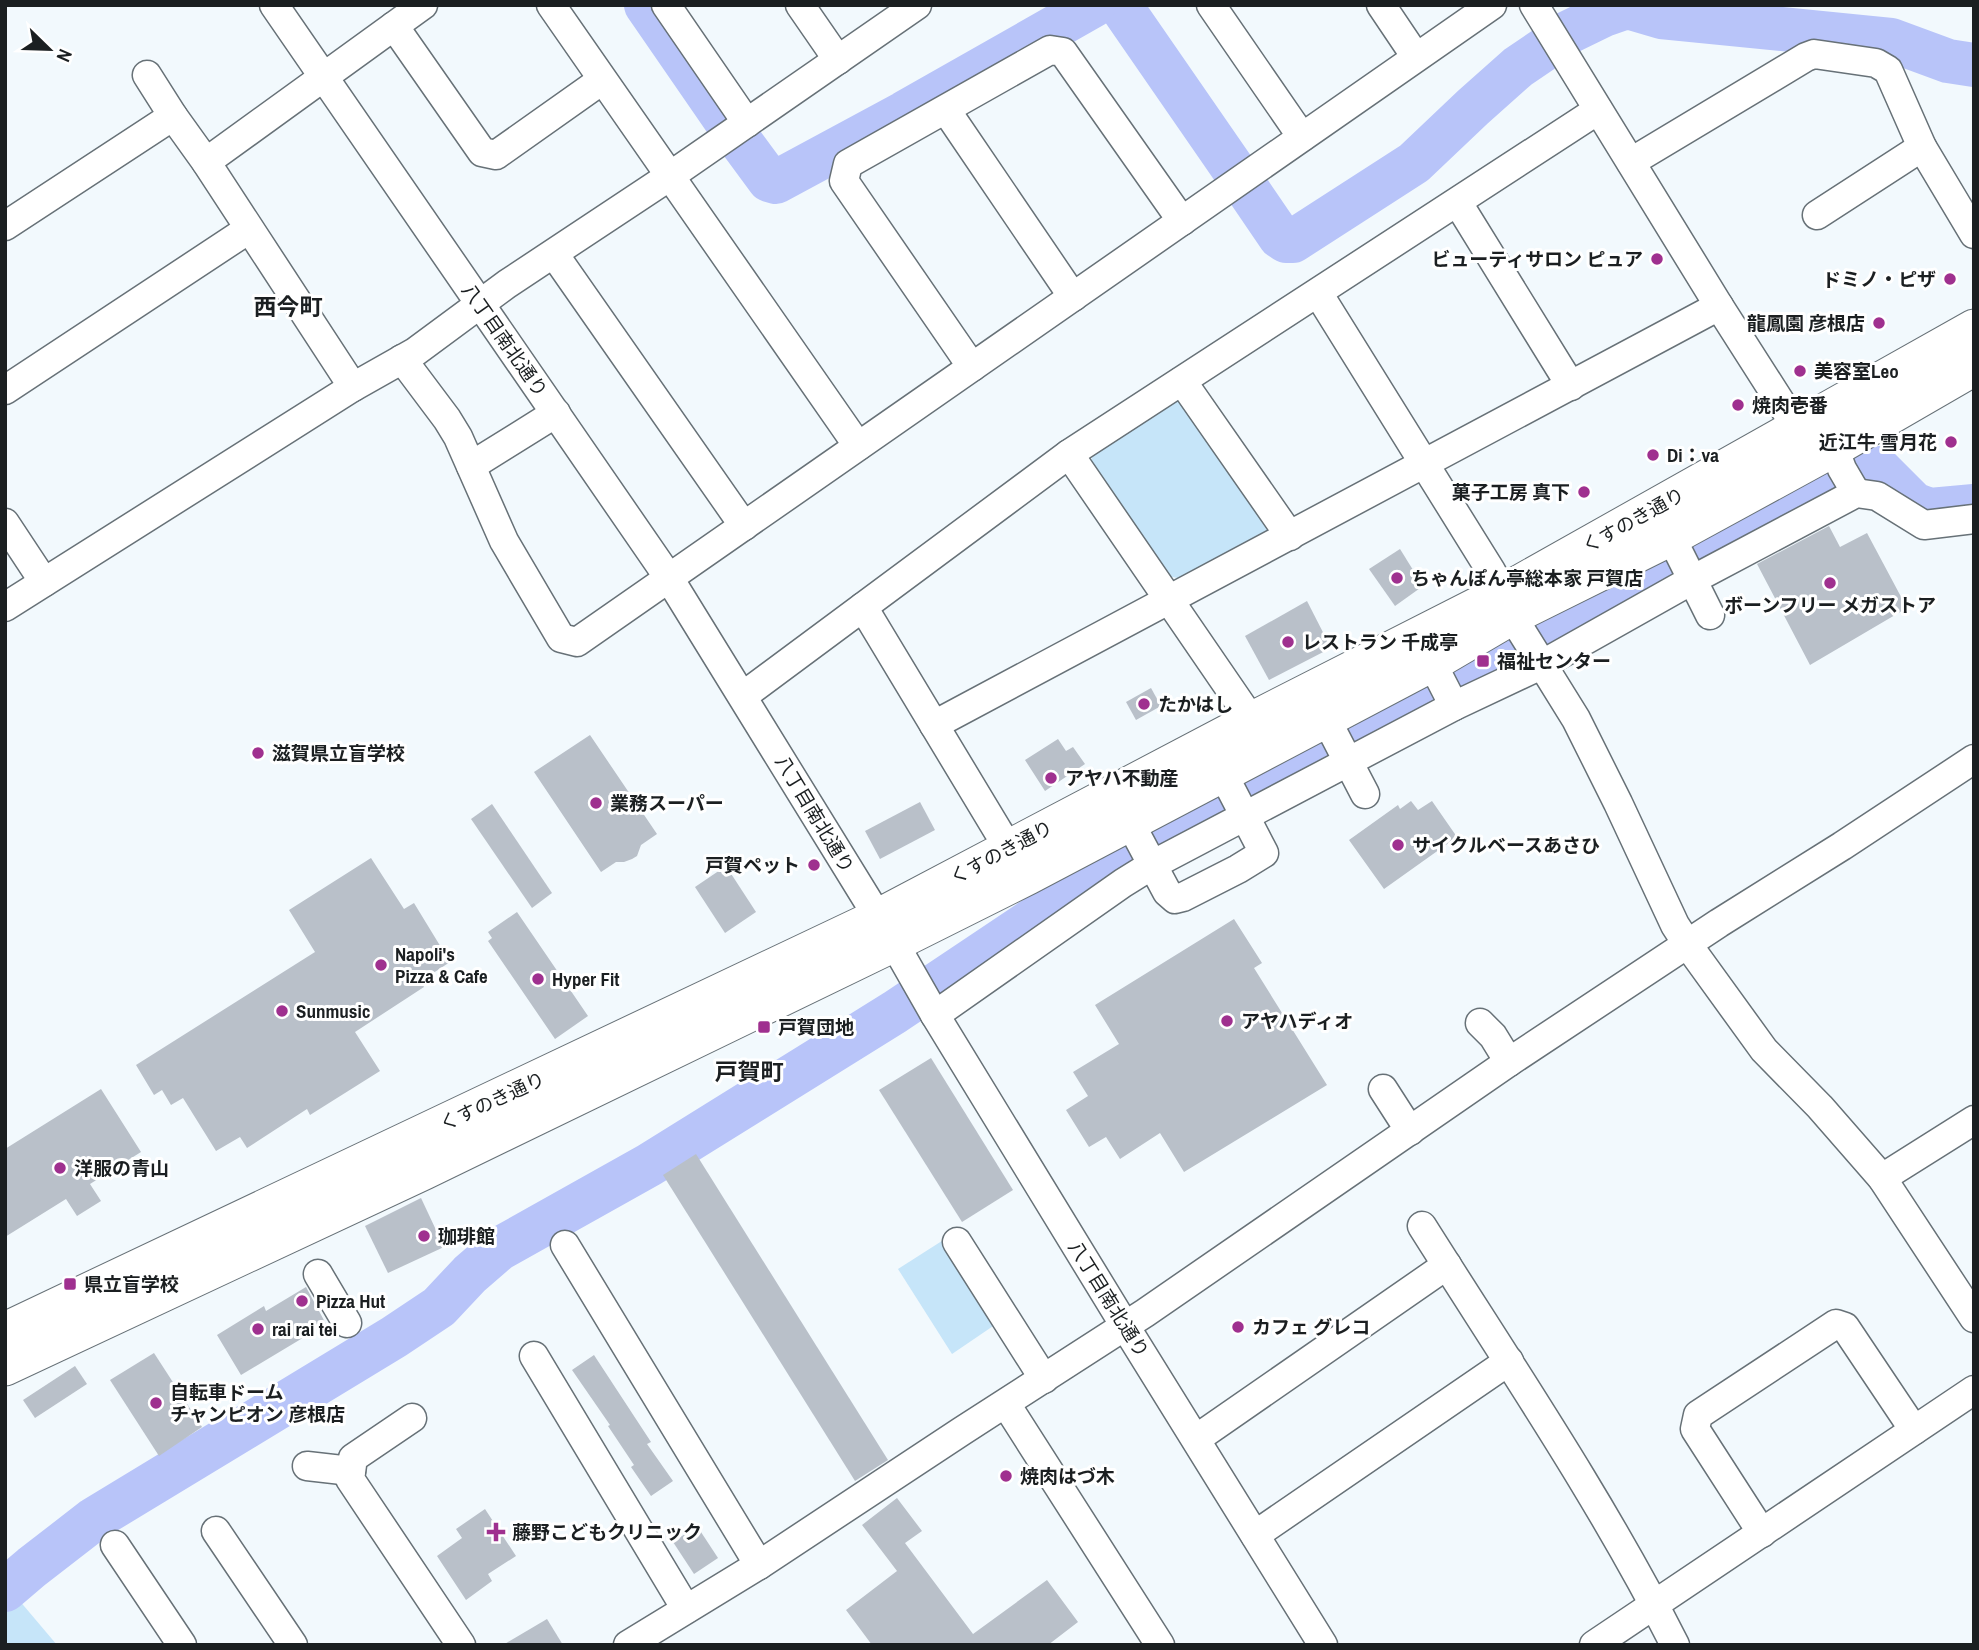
<svg xmlns="http://www.w3.org/2000/svg" width="1979" height="1650" viewBox="0 0 1979 1650" font-family="'Archivo Narrow','Noto Sans JP',sans-serif">
<style>
.green{fill:#c6e5f9}
.lines{fill:none;stroke-linecap:round;stroke-linejoin:round}
.river{stroke:#b8c4f9;stroke-width:44}
.building{fill:#b9c0c9}
.minor-casing{stroke:#677177;stroke-width:31}
.major-casing{stroke:#677177;stroke-width:39}
.minor{stroke:#fff;stroke-width:28}
.major{stroke:#fff;stroke-width:37}
.poi-dot{fill:#9f308f;stroke:#fff;stroke-width:2.5}
.labels{text-anchor:middle;dominant-baseline:central;stroke-width:6;stroke-linejoin:round;paint-order:stroke}
.poi-label{font-size:19px;font-weight:bold;fill:#1b1f21;stroke:#fff;text-anchor:start}
.street-label{font-size:19px;fill:#1b1f21;stroke:#fff}
.quarter-label{font-size:23px;font-weight:bold;fill:#1b1f21;stroke:#fff}
</style>
<rect width="100%" height="100%" fill="#f2f9fd"/>
<!-- green -->
<g class="green">
<path d="M1173,400L1189,405L1270,521L1266,536L1182,579L1164,575L1090,467L1093,453Z"/>
<path d="M945,1239L999,1322L952,1354L898,1269Z"/>
<path d="M13,1593L57,1645H5V1600Z"/>
</g>
<g class="lines">
<!-- river -->
<g class="river">
<path d="M646,5L726,121"/>
<path d="M1120,5L1234,170"/>
<path d="M1567,33L1604,15L1627,7L1661,17L1891,40L1948,61L1974,65"/>
<path d="M741,142L769,180L776,182L904,113L1094,5"/>
<path d="M1248,190L1280,237L1286,241H1293L1414,163L1473,107L1518,67L1546,48"/>
<path d="M5,1590L32,1567L94,1519L394,1337L439,1307L470,1274L499,1249L649,1165L895,1012L1107,870L1868,468H1878L1914,504L1930,510L1974,506"/>
</g>
</g>
<!-- building -->
<g class="building">
<path d="M1829,526L1840,547L1867,533L1907,608L1810,665L1757,564Z"/>
<path d="M1400,549L1423,586L1395,606L1369,569Z"/>
<path d="M1307,601L1331,648L1269,680L1245,636Z"/>
<path d="M1151,688L1161,706L1136,720L1126,702Z"/>
<path d="M590,735L657,834L641,845L637,856L632,859L624,862H616L601,872L534,772Z"/>
<path d="M1058,739L1066,751L1073,747L1085,764L1045,791L1025,760Z"/>
<path d="M1411,801L1418,810L1432,801L1457,837L1384,889L1349,840L1398,805L1400,809Z"/>
<path d="M920,802L935,830L880,859L865,831Z"/>
<path d="M492,804L552,893L532,908L471,819Z"/>
<path d="M371,858L404,909L414,903L450,962L421,981L424,987L355,1032L380,1071L310,1115L307,1109L247,1148L240,1137L216,1151L183,1098L171,1105L162,1090L154,1095L136,1065L315,952L289,910Z"/>
<path d="M726,866L756,912L725,933L695,887Z"/>
<path d="M517,912L588,1016L555,1039L488,941L492,938L488,932Z"/>
<path d="M1234,919L1262,963L1254,968L1327,1085L1184,1172L1160,1133L1120,1159L1106,1137L1089,1147L1066,1110L1088,1096L1073,1072L1119,1044L1095,1005Z"/>
<path d="M931,1058L1013,1190L962,1222L879,1090Z"/>
<path d="M101,1089L141,1152L90,1184L101,1201L77,1216L66,1199L5,1237V1149Z"/>
<path d="M696,1154L888,1460L855,1481L663,1175Z"/>
<path d="M421,1198L444,1247L388,1273L365,1226Z"/>
<path d="M306,1287L326,1324L241,1375L217,1335L264,1306L266,1311Z"/>
<path d="M154,1353L202,1427L159,1456L110,1380Z"/>
<path d="M594,1355L651,1442L647,1444L673,1481L651,1496L631,1467L634,1465L608,1426L610,1425L572,1370Z"/>
<path d="M75,1366L87,1384L35,1418L23,1400Z"/>
<path d="M897,1498L922,1531L905,1543L973,1634L1047,1580L1078,1622L1048,1645H872L846,1610L897,1571L862,1525Z"/>
<path d="M485,1509L516,1556L488,1574L492,1581L466,1600L437,1556L462,1538L456,1529Z"/>
<path d="M697,1526L718,1558L694,1574L673,1542Z"/>
<path d="M547,1619L563,1645H503Z"/>
</g>
<g class="lines">
<!-- minor casing -->
<g class="minor-casing">
<g id="minor">
<path d="M274,5L669,578L894,943L935,1015L1125,1326L1323,1645"/>
<path d="M551,5L858,446"/>
<path d="M666,5L747,123"/>
<path d="M800,5L838,60"/>
<path d="M1211,5L1302,137"/>
<path d="M1381,5L1416,57"/>
<path d="M1534,5L1719,306L1797,428L1804,444"/>
<path d="M394,26L482,152L496,155L602,80"/>
<path d="M147,75L173,116"/>
<path d="M946,110L1073,297"/>
<path d="M206,162L423,5"/>
<path d="M1631,162L1806,57L1814,54L1876,63L1888,70L1922,147L1974,234"/>
<path d="M1458,203L1571,386"/>
<path d="M1817,215L1922,147"/>
<path d="M5,226L173,116L206,162L353,387"/>
<path d="M554,254L744,526"/>
<path d="M1318,293L1491,571L1503,593L1512,616L1576,719L1618,803L1675,925L1688,945L1764,1050L1820,1107L1882,1178L1974,1318"/>
<path d="M402,359L447,419L458,437L504,541L561,638L577,642L1492,5"/>
<path d="M972,367L844,181L848,164L1050,50L1063,52L1182,221"/>
<path d="M1182,381L1290,536"/>
<path d="M5,390L249,229"/>
<path d="M1834,448L1842,469L1856,493"/>
<path d="M1069,454L1263,737"/>
<path d="M471,466L556,413"/>
<path d="M5,523L44,582"/>
<path d="M1671,537L1710,615"/>
<path d="M5,607L353,387L415,352L507,284L670,176L917,5"/>
<path d="M863,607L998,831L1020,865"/>
<path d="M1432,663L1454,706"/>
<path d="M743,696L1069,454L1598,110"/>
<path d="M1326,719L1365,794"/>
<path d="M934,725L1719,306"/>
<path d="M1129,821L1167,892L1175,899L1183,897L1238,869L1264,853L1222,772"/>
<path d="M935,1015L1123,883L1152,865L1454,706L1541,665L1692,580L1856,493L1877,496L1924,525L1974,519"/>
<path d="M1480,1023L1493,1036L1509,1062"/>
<path d="M1383,1089L1410,1131"/>
<path d="M1882,1178L1974,1120"/>
<path d="M1422,1226C1509,1364 1601,1499 1675,1645"/>
<path d="M957,1242L1044,1379"/>
<path d="M565,1245L759,1565"/>
<path d="M318,1274L347,1323"/>
<path d="M534,1356L686,1609"/>
<path d="M1006,1404L1160,1645"/>
<path d="M412,1418L353,1458L350,1479L461,1645"/>
<path d="M1196,1439L1447,1265"/>
<path d="M307,1466L351,1471"/>
<path d="M216,1531L293,1645"/>
<path d="M1762,1533L1695,1429L1698,1415L1836,1324L1845,1327L1914,1430"/>
<path d="M1255,1535L1509,1361"/>
<path d="M115,1545L182,1645"/>
<path d="M628,1645L759,1565L962,1431L1145,1313L1509,1062L1719,923L1842,846L1974,759"/>
<path d="M1594,1645L1974,1390"/>
</g>
</g>
<!-- major casing -->
<g class="major-casing">
<g id="major">
<path d="M5,1331L877,918L1251,721L1503,593L1974,328"/>
<path d="M5,1367L424,1171L894,943L1028,876L1432,663L1512,616L1671,537L1834,448L1974,367"/>
</g>
</g>
<!-- minor -->
<use href="#minor" class="minor"/>
<!-- major -->
<use href="#major" class="major"/>
</g>
<!-- markers -->
<g class="poi-dot">
<circle cx="1657" cy="259" r="7"/>
<circle cx="1950" cy="279" r="7"/>
<circle cx="1879" cy="323" r="7"/>
<circle cx="1800" cy="371" r="7"/>
<circle cx="1738" cy="405" r="7"/>
<circle cx="1951" cy="442" r="7"/>
<circle cx="1653" cy="455" r="7"/>
<circle cx="1584" cy="492" r="7"/>
<circle cx="1397" cy="578" r="7"/>
<circle cx="1830" cy="583" r="7"/>
<circle cx="1288" cy="642" r="7"/>
<rect x="1476" y="654" width="14" height="14" rx="3.5"/>
<circle cx="1144" cy="704" r="7"/>
<circle cx="258" cy="753" r="7"/>
<circle cx="1051" cy="778" r="7"/>
<circle cx="596" cy="803" r="7"/>
<circle cx="1398" cy="845" r="7"/>
<circle cx="814" cy="865" r="7"/>
<circle cx="381" cy="965" r="7"/>
<circle cx="538" cy="979" r="7"/>
<circle cx="282" cy="1011" r="7"/>
<circle cx="1227" cy="1021" r="7"/>
<rect x="757" y="1020" width="14" height="14" rx="3.5"/>
<circle cx="60" cy="1168" r="7"/>
<circle cx="424" cy="1236" r="7"/>
<rect x="63" y="1277" width="14" height="14" rx="3.5"/>
<circle cx="302" cy="1301" r="7"/>
<circle cx="1238" cy="1327" r="7"/>
<circle cx="258" cy="1329" r="7"/>
<circle cx="156" cy="1403" r="7"/>
<circle cx="1006" cy="1476" r="7"/>
<path d="M492.5 1521.5h7v7h7v7h-7v7h-7v-7h-7v-7h7z"/>
</g>
<g class="labels">
<!-- poi labels -->
<g class="poi-label">
<text x="1643" y="259" text-anchor="end">ビューティサロン ピュア</text>
<text x="1936" y="279" text-anchor="end">ドミノ・ピザ</text>
<text x="1865" y="323" text-anchor="end">龍鳳園 彦根店</text>
<text x="1814" y="371">美容室Leo</text>
<text x="1752" y="405">焼肉壱番</text>
<text x="1937" y="442" text-anchor="end">近江牛 雪月花</text>
<text x="1667" y="455">Di：va</text>
<text x="1570" y="492" text-anchor="end">菓子工房 真下</text>
<text x="1411" y="578">ちゃんぽん亭総本家 戸賀店</text>
<text x="1830" y="605" text-anchor="middle">ボーンフリー メガストア</text>
<text x="1302" y="642">レストラン 千成亭</text>
<text x="1497" y="661">福祉センター</text>
<text x="1158" y="704">たかはし</text>
<text x="272" y="753">滋賀県立盲学校</text>
<text x="1065" y="778">アヤハ不動産</text>
<text x="610" y="803">業務スーパー</text>
<text x="1412" y="845">サイクルベースあさひ</text>
<text x="800" y="865" text-anchor="end">戸賀ペット</text>
<text x="395" y="954">Napoli's<tspan x="395" dy="22">Pizza &amp; Cafe</tspan></text>
<text x="552" y="979">Hyper Fit</text>
<text x="296" y="1011">Sunmusic</text>
<text x="1241" y="1021">アヤハディオ</text>
<text x="778" y="1027">戸賀団地</text>
<text x="74" y="1168">洋服の青山</text>
<text x="438" y="1236">珈琲館</text>
<text x="84" y="1284">県立盲学校</text>
<text x="316" y="1301">Pizza Hut</text>
<text x="1252" y="1327">カフェ グレコ</text>
<text x="272" y="1329">rai rai tei</text>
<text x="170" y="1392">自転車ドーム<tspan x="170" dy="22">チャンピオン 彦根店</tspan></text>
<text x="1020" y="1476">焼肉はづ木</text>
<text x="512" y="1532">藤野こどもクリニック</text>
</g>
<!-- street labels -->
<g class="street-label">
<text transform="translate(505 340) rotate(55)">八丁目南北通り</text>
<text transform="translate(1633 520) rotate(-29)">くすのき通り</text>
<text transform="translate(815 814) rotate(59)">八丁目南北通り</text>
<text transform="translate(1001 852) rotate(-28)">くすのき通り</text>
<text transform="translate(492 1101) rotate(-25)">くすのき通り</text>
<text transform="translate(1109 1299) rotate(58)">八丁目南北通り</text>
</g>
<!-- quarter labels -->
<g class="quarter-label">
<text x="288" y="306">西今町</text>
<text x="749" y="1071">戸賀町</text>
</g>
</g>
<!-- border -->
<rect width="1979" height="1650" fill="none" stroke="#1b1f21" stroke-width="14"/>
<!-- north arrow -->
<g transform="translate(49 49) rotate(113)" stroke="#ffffff" stroke-width="5" paint-order="stroke">
<path d="M0-5L12 26L0 18L-12 26Z" fill="#1b1f21"/>
<text y="-10" font-size="19" font-weight="bold" text-anchor="middle" fill="#1b1f21">N</text>
</g>
</svg>
